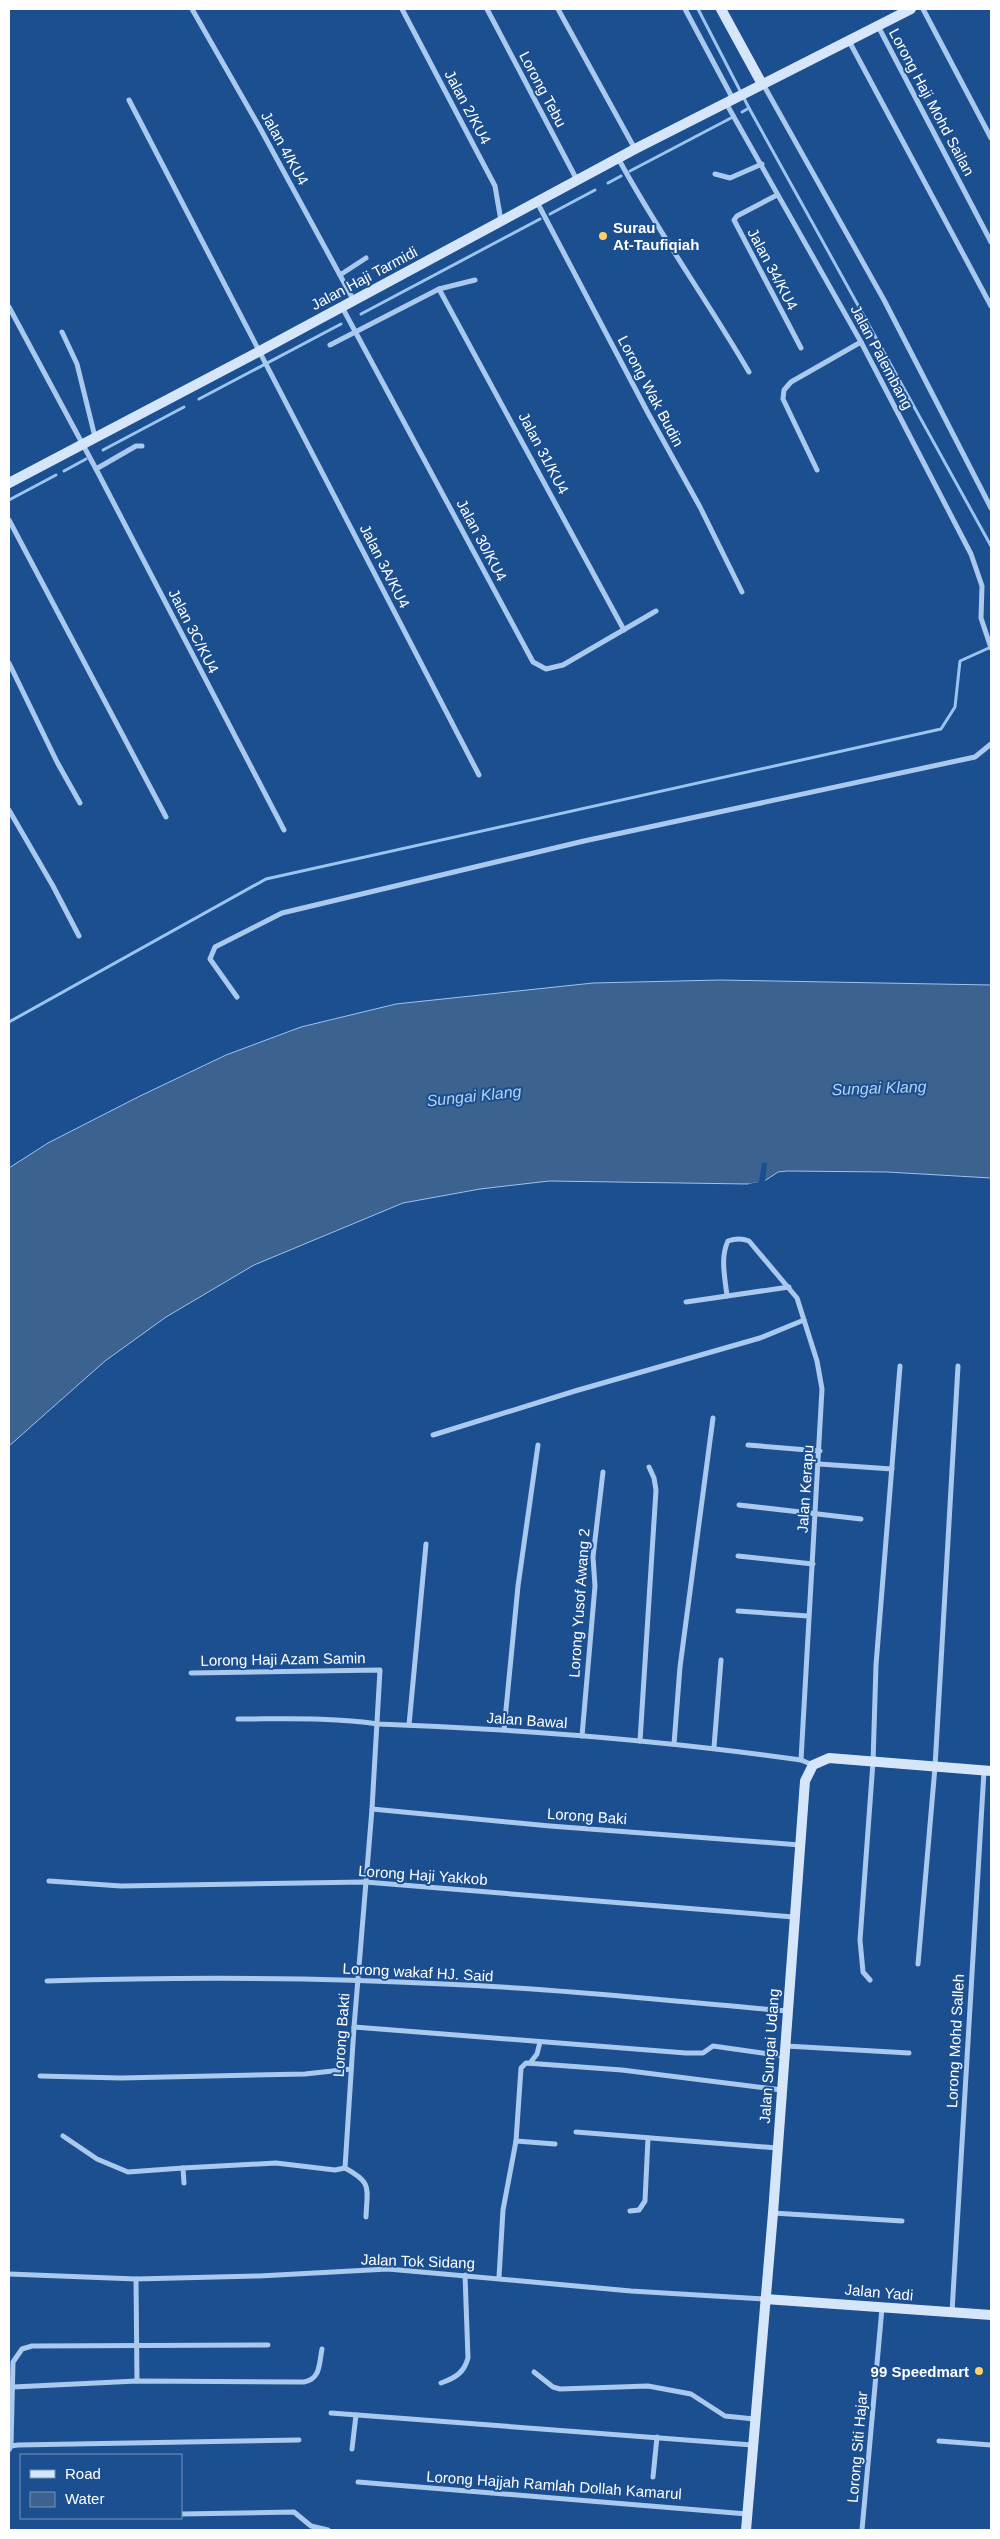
<svg xmlns="http://www.w3.org/2000/svg" width="1000" height="2539" viewBox="0 0 1000 2539" font-family="Helvetica,sans-serif">
<style>
.water{fill:#3c6290;stroke:#9cc4f0}
.pier{fill:#1b4f8f}
.lines{fill:none;stroke-linecap:round;stroke-linejoin:round}
.stream{stroke:#9cc4f0;stroke-width:3}
.street{stroke:#a9c9ee;stroke-width:5}
.secondary{stroke:#d6e6fa;stroke-width:10}
.poi-dot{fill:#ffd166;stroke:#1b4f8f;stroke-width:2}
.labels{text-anchor:middle;dominant-baseline:central;stroke-width:4;stroke-linejoin:round;paint-order:stroke}
.street-label{font-size:15px;fill:#fff;stroke:#1b4f8f}
.poi-label{font-size:15px;font-weight:bold;fill:#fff;stroke:#1b4f8f;text-anchor:start}
.water-label{font-size:16px;font-style:italic;fill:#b5d3f5;stroke:#1b4f8f}
</style>
<rect width="100%" height="100%" fill="#1b4f8f"/>
<!-- water -->
<path class="water" d="M720,980L991,985V1178L887,1172L787,1171L778,1172L763,1182L748,1184L549,1181L480,1189L403,1203L254,1265L166,1317L105,1361L9,1446V1168L48,1143L140,1096L226,1055L301,1027L396,1004L593,983Z"/>
<!-- pier -->
<path class="pier" d="M767,1162L765,1184L750,1186L748,1184L759,1182L762,1163Z"/>
<g class="lines">
<!-- stream -->
<g class="stream">
<path d="M698,9L749,108L991,546"/>
<path d="M742,112L749,108"/>
<path d="M630,171L731,118"/>
<path d="M608,183L621,176"/>
<path d="M550,214L595,190"/>
<path d="M361,314L540,219"/>
<path d="M199,399L341,324"/>
<path d="M103,450L184,407"/>
<path d="M64,471L86,459"/>
<path d="M9,500L56,475"/>
<path d="M9,1022L266,879L941,729L955,707L960,661L991,647"/>
</g>
<!-- street -->
<g class="street">
<path d="M192,9L260,128L354,301"/>
<path d="M402,9L495,186L501,221"/>
<path d="M487,9L577,180"/>
<path d="M558,9L635,149"/>
<path d="M685,9L733,99"/>
<path d="M923,9L991,138"/>
<path d="M878,26L991,242"/>
<path d="M849,41L991,306"/>
<path d="M763,84L884,300L991,508"/>
<path d="M129,100L479,775"/>
<path d="M726,103L861,342L971,554L982,586L981,618L991,648"/>
<path d="M618,158C658,232 707,300 749,372"/>
<path d="M715,174L730,178L762,164"/>
<path d="M777,195L737,216L734,220L801,348"/>
<path d="M537,202L648,413L700,507L742,592"/>
<path d="M340,275L366,258"/>
<path d="M439,289L624,630"/>
<path d="M9,307L96,469L284,830"/>
<path d="M342,307L533,662L546,669L563,665L656,611"/>
<path d="M62,332L77,364L95,437"/>
<path d="M330,345L439,289L475,280"/>
<path d="M96,469L136,446H142"/>
<path d="M817,470L783,399L784,390L791,382L861,342"/>
<path d="M9,520L166,817"/>
<path d="M9,663L57,762L80,803"/>
<path d="M9,810L53,886L79,936"/>
<path d="M237,997L210,959L215,947L282,913L584,841L975,757L991,744"/>
<path d="M727,1296C725,1278 720,1257 728,1241C736,1238 742,1238 749,1241L797,1298L817,1361L822,1389L801,1760"/>
<path d="M686,1302L789,1287"/>
<path d="M433,1435L575,1391L760,1338L804,1320"/>
<path d="M748,1445L820,1451"/>
<path d="M819,1464L892,1469"/>
<path d="M739,1505L861,1519"/>
<path d="M738,1556L813,1564"/>
<path d="M738,1611L808,1616"/>
<path d="M191,1673L380,1670L372,1809L354,2027L345,2168C373,2183 367,2188 366,2217"/>
<path d="M238,1719C285,1719 332,1717 378,1724C519,1729 661,1740 801,1760L813,1765"/>
<path d="M409,1725L426,1544"/>
<path d="M504,1730L518,1586L538,1445"/>
<path d="M582,1736L595,1586L593,1557L603,1472"/>
<path d="M640,1741L656,1490L654,1478L649,1467"/>
<path d="M674,1744L680,1667L713,1418"/>
<path d="M714,1747L721,1660"/>
<path d="M372,1809L550,1826L800,1845"/>
<path d="M49,1881L121,1886L365,1882L794,1917"/>
<path d="M918,1964L935,1767L958,1366"/>
<path d="M870,1980L863,1972L860,1940L873,1762L876,1665L900,1366"/>
<path d="M47,1981C179,1977 312,1977 444,1984C559,1989 673,2001 787,2011"/>
<path d="M354,2027L686,2053H703L713,2046L784,2056"/>
<path d="M786,2046L909,2053"/>
<path d="M530,2063L537,2054L540,2042"/>
<path d="M40,2076L121,2078L305,2074L351,2069"/>
<path d="M576,2132L778,2148"/>
<path d="M63,2136L97,2159L128,2172L183,2168"/>
<path d="M516,2141L555,2144"/>
<path d="M184,2183L183,2168L276,2163L335,2170L345,2168"/>
<path d="M630,2211L639,2210L645,2201L648,2138"/>
<path d="M773,2213L902,2221"/>
<path d="M9,2274L136,2279L259,2276L388,2269L631,2291L765,2299"/>
<path d="M499,2277L503,2210L516,2141L521,2068L526,2063L622,2070L782,2090"/>
<path d="M136,2279L137,2381"/>
<path d="M952,2312L984,1771"/>
<path d="M534,2372L553,2387L560,2389L648,2386L691,2394L725,2416L754,2419"/>
<path d="M441,2383C455,2378 464,2373 468,2358L465,2275"/>
<path d="M13,2387L137,2381L304,2382C321,2379 319,2363 322,2349"/>
<path d="M331,2413L752,2445"/>
<path d="M939,2441L991,2445"/>
<path d="M11,2446L13,2362L22,2349L32,2346L268,2345"/>
<path d="M352,2449L356,2415"/>
<path d="M9,2450L11,2446L18,2445L299,2440"/>
<path d="M653,2477L657,2437"/>
<path d="M358,2482L747,2514"/>
<path d="M181,2514L294,2512L311,2526L328,2530"/>
<path d="M862,2530L882,2308"/>
</g>
<!-- secondary -->
<g class="secondary">
<path d="M721,9L762,84"/>
<path d="M9,483L260,351L635,149L911,9"/>
<path d="M765,2299L991,2315"/>
<path d="M746,2530L773,2213L805,1781L813,1765L829,1758L991,1771"/>
</g>
</g>
<!-- markers -->
<g class="poi-dot">
<circle cx="603" cy="236" r="5"/>
<circle cx="979" cy="2371" r="5"/>
</g>
<g class="labels">
<!-- street labels -->
<g class="street-label">
<text transform="translate(543 89) rotate(62)">Lorong Tebu</text>
<text transform="translate(932 102) rotate(62)">Lorong Haji Mohd Sailan</text>
<text transform="translate(468 107) rotate(62)">Jalan 2/KU4</text>
<text transform="translate(285 148) rotate(61)">Jalan 4/KU4</text>
<text transform="translate(773 269) rotate(62)">Jalan 34/KU4</text>
<text transform="translate(364 278) rotate(-28)">Jalan Haji Tarmidi</text>
<text transform="translate(882 357) rotate(62)">Jalan Palembang</text>
<text transform="translate(651 391) rotate(62)">Lorong Wak Budin</text>
<text transform="translate(544 453) rotate(62)">Jalan 31/KU4</text>
<text transform="translate(482 540) rotate(62)">Jalan 30/KU4</text>
<text transform="translate(385 566) rotate(63)">Jalan 3A/KU4</text>
<text transform="translate(194 631) rotate(63)">Jalan 3C/KU4</text>
<text transform="translate(805 1489) rotate(-86)">Jalan Kerapu</text>
<text transform="translate(579 1603) rotate(-86)">Lorong Yusof Awang 2</text>
<text transform="translate(283 1659) rotate(-1)">Lorong Haji Azam Samin</text>
<text transform="translate(527 1720) rotate(4)">Jalan Bawal</text>
<text transform="translate(587 1816) rotate(4)">Lorong Baki</text>
<text transform="translate(423 1875) rotate(4)">Lorong Haji Yakkob</text>
<text transform="translate(418 1972) rotate(3)">Lorong wakaf HJ. Said</text>
<text transform="translate(341 2035) rotate(-86)">Lorong Bakti</text>
<text transform="translate(955 2041) rotate(-87)">Lorong Mohd Salleh</text>
<text transform="translate(769 2056) rotate(-86)">Jalan Sungai Udang</text>
<text transform="translate(418 2261) rotate(2)">Jalan Tok Sidang</text>
<text transform="translate(879 2292) rotate(5)">Jalan Yadi</text>
<text transform="translate(857 2447) rotate(-85)">Lorong Siti Hajar</text>
<text transform="translate(554 2485) rotate(4)">Lorong Hajjah Ramlah Dollah Kamarul</text>
</g>
<!-- poi labels -->
<g class="poi-label">
<text x="613" y="227">Surau<tspan x="613" dy="17">At-Taufiqiah</tspan></text>
<text x="969" y="2371" text-anchor="end">99 Speedmart</text>
</g>
<!-- water labels -->
<g class="water-label">
<text transform="translate(879 1088) rotate(-2)">Sungai Klang</text>
<text transform="translate(474 1096) rotate(-6)">Sungai Klang</text>
</g>
</g>
<!-- border -->
<rect width="1000" height="2539" fill="none" stroke="#ffffff" stroke-width="20"/>
<!-- legend -->
<rect x="20" y="2454" width="162" height="65" fill="#1b4f8f" stroke="#7695bc"/>
<rect x="30" y="2470" width="25" height="8" fill="#d6e6fa" stroke="#7695bc"/>
<text x="65" y="2479" font-size="15" fill="#ffffff">Road</text>
<rect x="30" y="2492" width="25" height="15" fill="#3c6290" stroke="#7695bc"/>
<text x="65" y="2504" font-size="15" fill="#ffffff">Water</text>
</svg>
